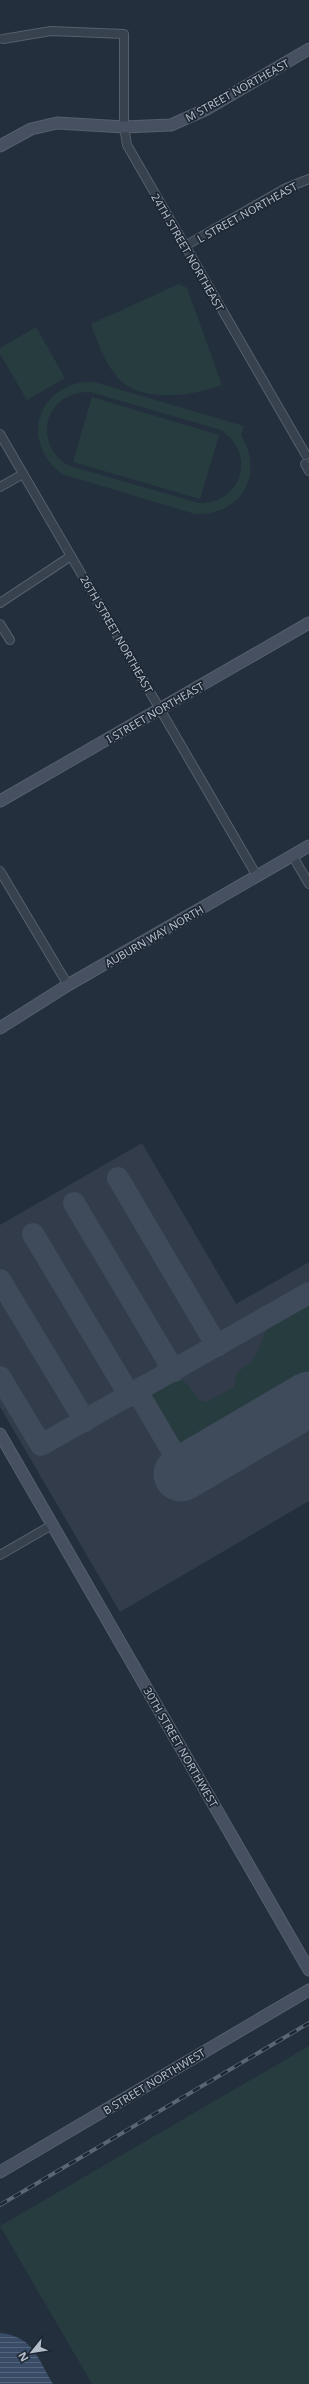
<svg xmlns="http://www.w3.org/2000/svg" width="309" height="2384" viewBox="0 0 309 2384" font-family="'Noto Sans',sans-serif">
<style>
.airport{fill:#323c4b}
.green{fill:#263c3f;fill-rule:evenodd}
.water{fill:url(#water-rules)}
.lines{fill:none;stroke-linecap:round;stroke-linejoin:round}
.taxiway{stroke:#3f4a5a;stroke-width:22}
.runway{stroke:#3f4a5a;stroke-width:55}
.street-casing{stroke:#565f6c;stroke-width:10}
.secondary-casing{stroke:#565f6c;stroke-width:13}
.street{stroke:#38414e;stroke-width:8}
.secondary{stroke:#465061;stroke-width:11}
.rail-casing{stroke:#5a6575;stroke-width:4}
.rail{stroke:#1d2633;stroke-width:2.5;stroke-dasharray:8;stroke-linecap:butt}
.labels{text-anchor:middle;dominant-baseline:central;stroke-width:3.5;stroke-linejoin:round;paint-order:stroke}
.street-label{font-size:11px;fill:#b4bcc9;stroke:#1d2633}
</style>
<defs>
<pattern id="water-rules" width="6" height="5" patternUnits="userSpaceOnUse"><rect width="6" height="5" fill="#394c67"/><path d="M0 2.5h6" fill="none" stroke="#53647b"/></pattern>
</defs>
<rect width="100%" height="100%" fill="#242f3e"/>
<!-- airport -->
<path class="airport" d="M142,1143L236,1304L309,1262V1501L120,1612L0,1407V1225Z"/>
<!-- green -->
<g class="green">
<path d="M179,284L187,288L222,385C193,396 140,404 117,377C104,361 98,343 91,324Z"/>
<path d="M36,327L65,378L27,400L0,354V348Z"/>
<path d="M84,382H94L244,426L241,435C265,475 241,516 195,514L62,474C22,444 34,390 84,382ZM90,392L221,430C257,454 242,504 198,503L67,465C31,441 46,391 90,392Z"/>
<path d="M92,397L219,435L200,499L73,462Z"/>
<path d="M309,1299V1381L181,1454C165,1438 152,1414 147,1392C173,1368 181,1374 199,1400L207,1402L234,1387L237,1373L252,1361L257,1353L269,1323Z"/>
<path d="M309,2046V2384H92L0,2226Z"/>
</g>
<!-- water -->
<path class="water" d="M0,2333C33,2336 38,2359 53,2384H0Z"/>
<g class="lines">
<!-- taxiway -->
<g class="taxiway">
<path d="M118,1178L217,1346"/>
<path d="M74,1203L174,1371"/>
<path d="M33,1234L130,1396"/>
<path d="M0,1280L85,1421"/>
<path d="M0,1377L41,1445L309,1293"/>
<path d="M137,1391L184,1471"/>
</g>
<!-- runway -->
<path class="runway" d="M181,1474L309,1399"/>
<!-- street casing -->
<g class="street-casing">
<g id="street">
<path d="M3,39L51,31L124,34V127L127,145L306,455"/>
<path d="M185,246L284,189L309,179"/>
<path d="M0,434L257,876"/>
<path d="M305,464L309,471"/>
<path d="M0,487L23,474"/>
<path d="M0,603L71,556"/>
<path d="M0,624L10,640"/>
<path d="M292,855L309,884"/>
<path d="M0,871L68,985"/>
<path d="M0,1555L52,1525"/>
</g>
</g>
<!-- secondary casing -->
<g class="secondary-casing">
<g id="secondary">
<path d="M0,146L31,129L57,123L124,127L171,125L207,109L309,49"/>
<path d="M0,801L309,623"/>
<path d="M0,1028L68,985L309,846"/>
<path d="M0,1434L309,1970"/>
<path d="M0,2172L309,1990"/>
</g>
</g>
<!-- street -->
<use href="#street" class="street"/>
<!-- secondary -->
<use href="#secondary" class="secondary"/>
<!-- rail casing -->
<g class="rail-casing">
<path id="rail" d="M0,2205L309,2023"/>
</g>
<!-- rail -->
<use href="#rail" class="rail"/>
</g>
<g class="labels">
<!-- street labels -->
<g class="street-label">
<text transform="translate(237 90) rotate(-29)">M STREET NORTHEAST</text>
<text transform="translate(247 212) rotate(-29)">L STREET NORTHEAST</text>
<text transform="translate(188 252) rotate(60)">24TH STREET NORTHEAST</text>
<text transform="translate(117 634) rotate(60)">26TH STREET NORTHEAST</text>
<text transform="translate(155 712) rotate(-30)">I STREET NORTHEAST</text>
<text transform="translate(154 936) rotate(-30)">AUBURN WAY NORTH</text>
<text transform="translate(181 1747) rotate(60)">30TH STREET NORTHWEST</text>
<text transform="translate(154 2081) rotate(-31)">B STREET NORTHWEST</text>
</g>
</g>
<!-- north arrow -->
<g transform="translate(32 2352) rotate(240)" stroke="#1d2633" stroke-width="3" paint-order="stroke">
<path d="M0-3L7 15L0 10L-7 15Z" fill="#b4bcc9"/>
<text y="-6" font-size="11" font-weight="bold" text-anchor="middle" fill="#b4bcc9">N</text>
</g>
</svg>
